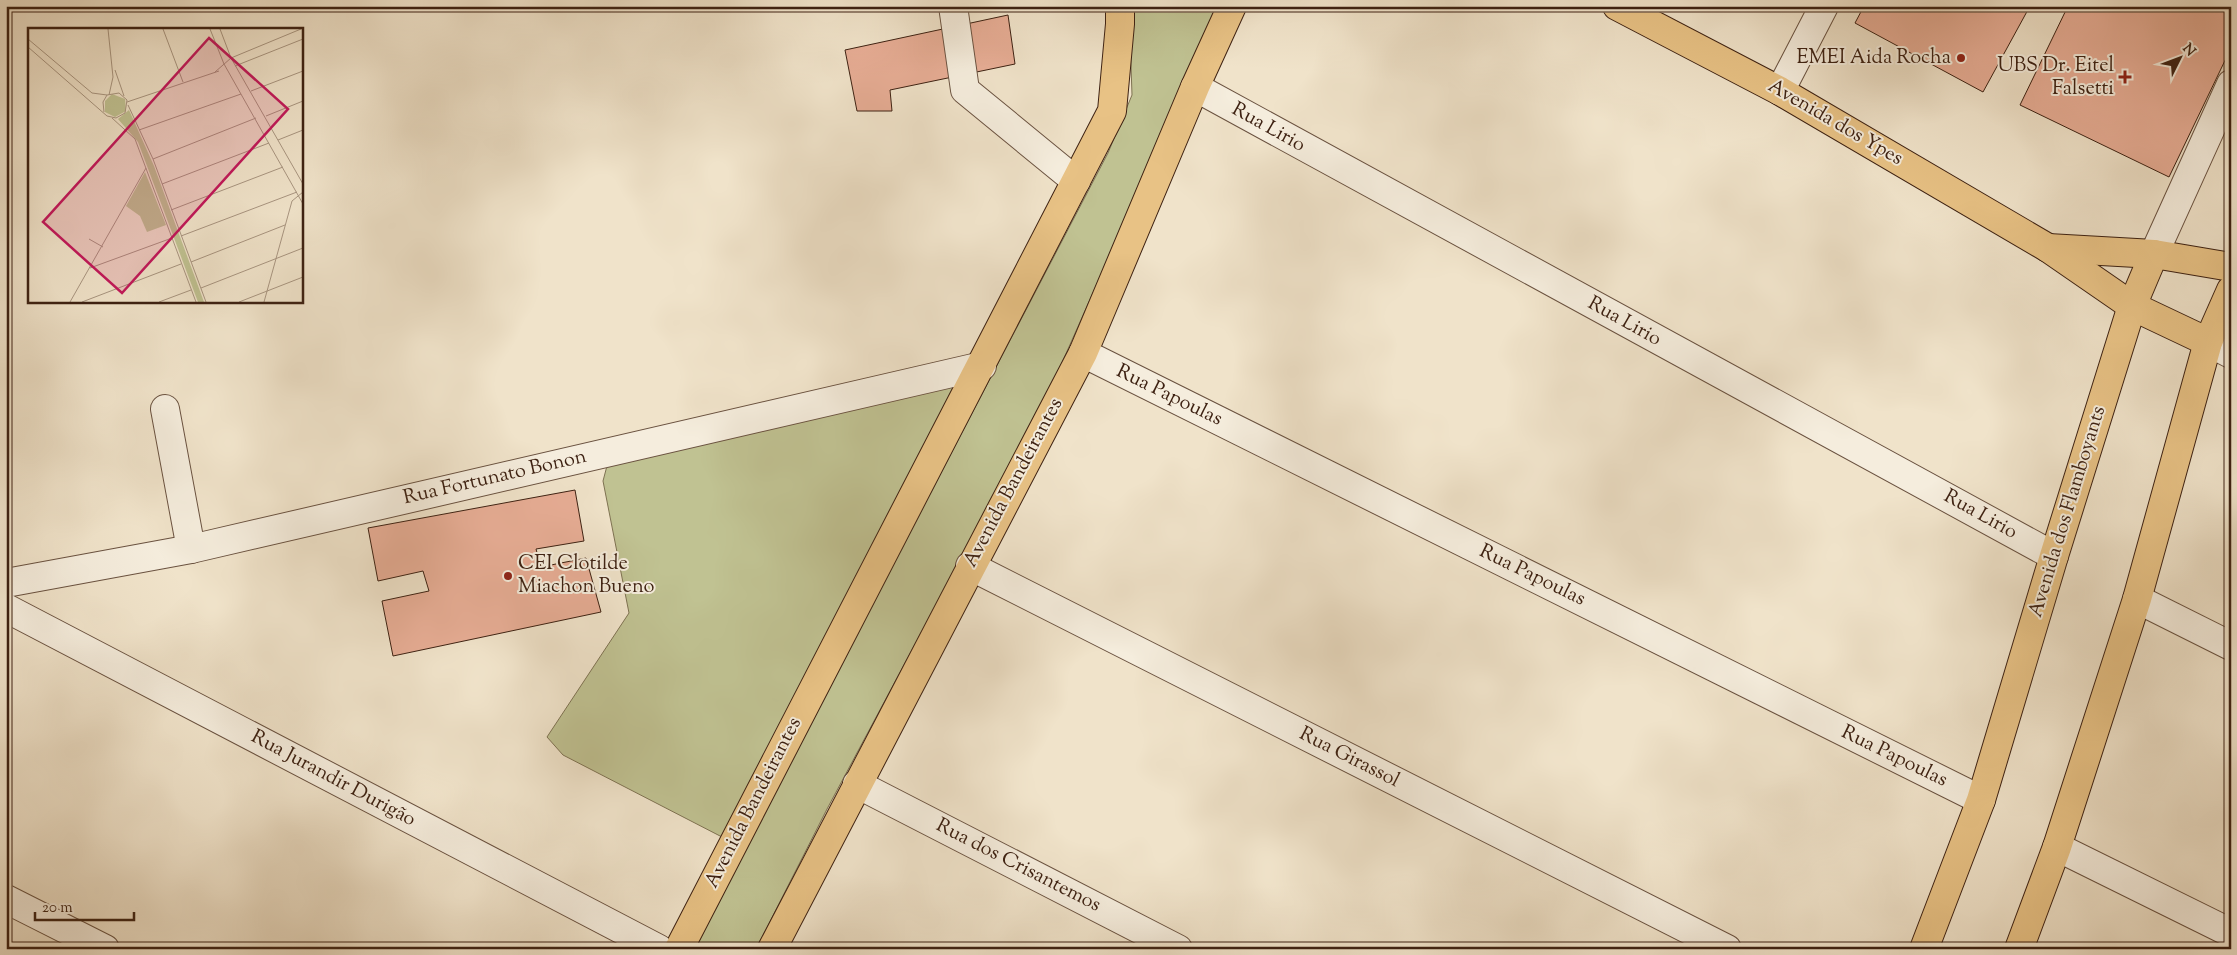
<svg xmlns="http://www.w3.org/2000/svg" width="2237" height="955" viewBox="0 0 2237 955" font-family="'Sorts Mill Goudy',serif">
<style>
.green{fill:#c0c292;stroke:#7e7252}
.building{fill:#e7ad95;stroke:#3d2112}
.lines{fill:none;stroke-linecap:round;stroke-linejoin:round}
.minor-casing{stroke:#6a5240;stroke-width:30}
.major-casing{stroke:#3d2112;stroke-width:30}
.minor{stroke:#f5eddd;stroke-width:28}
.major{stroke:#e8c285;stroke-width:28}
.poi-dot{fill:#8f2418;stroke:#f5eddd;stroke-width:2}
.labels{text-anchor:middle;dominant-baseline:central;stroke-width:4;stroke-linejoin:round;paint-order:stroke}
.poi-label{font-size:20px;fill:#3d2112;stroke:#f5eddd;text-anchor:end}
.street-label{font-size:20px;fill:#3d2112;stroke:#f5eddd}
.inset-road{fill:none;stroke:#a89580;stroke-width:1}
.view{fill:#c2185b;fill-opacity:0.15;stroke:#c2185b;stroke-width:2.5}
.inset-edge{fill:none;stroke:#3d2112;stroke-width:2.5}
</style>
<rect width="100%" height="100%" fill="#f0e3ca"/>
<filter id="stains"><feTurbulence type="fractalNoise" baseFrequency=".004" numOctaves="4"/><feColorMatrix values="0 0 0 0 .2 0 0 0 0 .09 0 0 0 0 .02 0 0 0 .5 -.17"/></filter>
<radialGradient id="worn" r=".72"><stop offset=".6" stop-color="#630" stop-opacity="0"/><stop offset="1" stop-color="#630" stop-opacity=".3"/></radialGradient>
<!-- green -->
<g class="green">
<path d="M1129,6H1220L1045,401L827,809L756,949H692L1108,153L1132,95Z"/>
<path d="M951,385L956,391L722,837L563,755L547,737L629,613L603,481L608,462Z"/>
</g>
<!-- building -->
<g class="building">
<path d="M1864,6H2030L1983,92L1855,23Z"/>
<path d="M2068,6H2231V48L2169,177L2020,105Z"/>
<path d="M1008,15L1015,64L890,90L892,111H857L845,50Z"/>
<path d="M575,490L584,541L536,549L541,567L586,558L601,612L393,656L382,601L429,591L423,571L378,581L368,528Z"/>
</g>
<g class="lines">
<!-- minor casing -->
<g class="minor-casing">
<g id="minor">
<path d="M953,6L965,90L1076,181"/>
<path d="M1195,87L2054,556"/>
<path d="M1780,91L1824,6"/>
<path d="M2154,254L2231,84"/>
<path d="M2208,342L2231,354"/>
<path d="M1083,353L1981,800"/>
<path d="M165,409L191,549"/>
<path d="M970,566L1727,949"/>
<path d="M6,583L191,549L982,366"/>
<path d="M2137,599L2231,646"/>
<path d="M6,608L659,949"/>
<path d="M857,784L1178,949"/>
<path d="M2057,847L2231,933"/>
<path d="M6,899L105,949"/>
</g>
</g>
<!-- major casing -->
<g class="major-casing">
<g id="major">
<path d="M1617,6L1780,91L2048,248L2132,306L2208,342"/>
<path d="M2048,248L2154,254L2231,267"/>
<path d="M679,949L1112,111L1120,24V6"/>
<path d="M772,949L1083,353L1195,87L1232,6"/>
<path d="M1924,949L1981,800L2054,556L2132,306L2154,254"/>
<path d="M2019,949L2057,847L2137,599L2208,342L2231,290"/>
</g>
</g>
<!-- minor -->
<use href="#minor" class="minor"/>
<!-- major -->
<use href="#major" class="major"/>
</g>
<!-- markers -->
<g class="poi-dot">
<circle cx="1961" cy="58" r="5"/>
<path d="M2122.5 69.5h5v5h5v5h-5v5h-5v-5h-5v-5h5z"/>
<circle cx="508" cy="576" r="5"/>
</g>
<g class="labels">
<!-- poi labels -->
<g class="poi-label">
<text x="1951" y="58">EMEI Aida Rocha</text>
<text x="2114" y="66">UBS Dr. Eitel<tspan x="2114" dy="23">Falsetti</tspan></text>
<text x="518" y="564" text-anchor="start">CEI Clotilde<tspan x="518" dy="23">Miachon Bueno</tspan></text>
</g>
<!-- street labels -->
<g class="street-label">
<text transform="translate(1835 123) rotate(30)">Avenida dos Ypes</text>
<text transform="translate(1268 128) rotate(29)">Rua Lirio</text>
<text transform="translate(1624 322) rotate(29)">Rua Lirio</text>
<text transform="translate(1169 396) rotate(26)">Rua Papoulas</text>
<text transform="translate(495 478) rotate(-13)">Rua Fortunato Bonon</text>
<text transform="translate(1014 483) rotate(-62)">Avenida Bandeirantes</text>
<text transform="translate(2068 512) rotate(-73)">Avenida dos Flamboyants</text>
<text transform="translate(1980 515) rotate(29)">Rua Lirio</text>
<text transform="translate(1532 576) rotate(26)">Rua Papoulas</text>
<text transform="translate(1894 757) rotate(26)">Rua Papoulas</text>
<text transform="translate(1349 758) rotate(27)">Rua Girassol</text>
<text transform="translate(333 779) rotate(28)">Rua Jurandir Durigão</text>
<text transform="translate(754 803) rotate(-63)">Avenida Bandeirantes</text>
<text transform="translate(1018 866) rotate(27)">Rua dos Crisantemos</text>
</g>
</g>
<!-- overview -->
<g transform="translate(28 28)">
<rect width="275" height="275" fill="#f0e3ca"/>
<path d="M84,66L97,71L98,83L87,89L77,84V73ZM101,82L126,138L176,274H170L110,114L90,91ZM117,144L138,197L119,204L112,188L98,178Z" fill="#c0c292"/>
<path class="inset-road" d="M80,1L85,49L81,67M135,1L155,54M182,1L196,36M192,1L203,30L273,1M0,11L64,65L79,67M0,19L79,88L88,90L97,85L99,72L91,65L79,67L75,74L76,84M196,36L275,176M207,38L275,11M87,42L96,68M187,44L203,30L275,156M223,63L275,43M99,74L191,43M100,77L125,131L178,274M238,88L275,73M84,90L107,111L168,274M111,102L213,66M250,112L275,102M125,131L228,90M134,156L241,115M143,182L255,139M153,208L269,164M61,211L75,219M163,234L257,197M62,240L144,210M173,260L275,220M42,274L118,140M54,274L153,236M131,274L163,262M211,274L275,249M236,274L264,173L275,164"/>
<path class="view" d="M181,10L260,81L94,265L15,194Z"/>
<rect width="275" height="275" class="inset-edge"/>
</g>
<!-- margin -->
<rect width="2237" height="955" fill="none" stroke="#f0e3ca" stroke-width="25"/>
<rect x="8" y="8" width="2222" height="940" fill="none" stroke="#3d2112" stroke-width="2.5"/>
<rect x="12" y="12" width="2212" height="930" fill="none" stroke="#3d2112"/>
<!-- north arrow -->
<g transform="translate(2180 58) rotate(48)" stroke="#f5eddd" stroke-width="4" paint-order="stroke">
<path d="M0-4L9 19L0 12L-9 19Z" fill="#3d2112"/>
<text y="-8" font-size="14" font-weight="bold" text-anchor="middle" fill="#3d2112">N</text>
</g>
<!-- scale -->
<path d="M35 912v8h99v-8" fill="none" stroke="#3d2112" stroke-width="2.5"/>
<text x="42" y="912" font-size="15" fill="#3d2112" stroke="#f5eddd" stroke-width="4" paint-order="stroke">20 m</text>
<rect width="100%" height="100%" filter="url(#stains)"/>
<rect width="100%" height="100%" fill="url(#worn)"/>
</svg>
